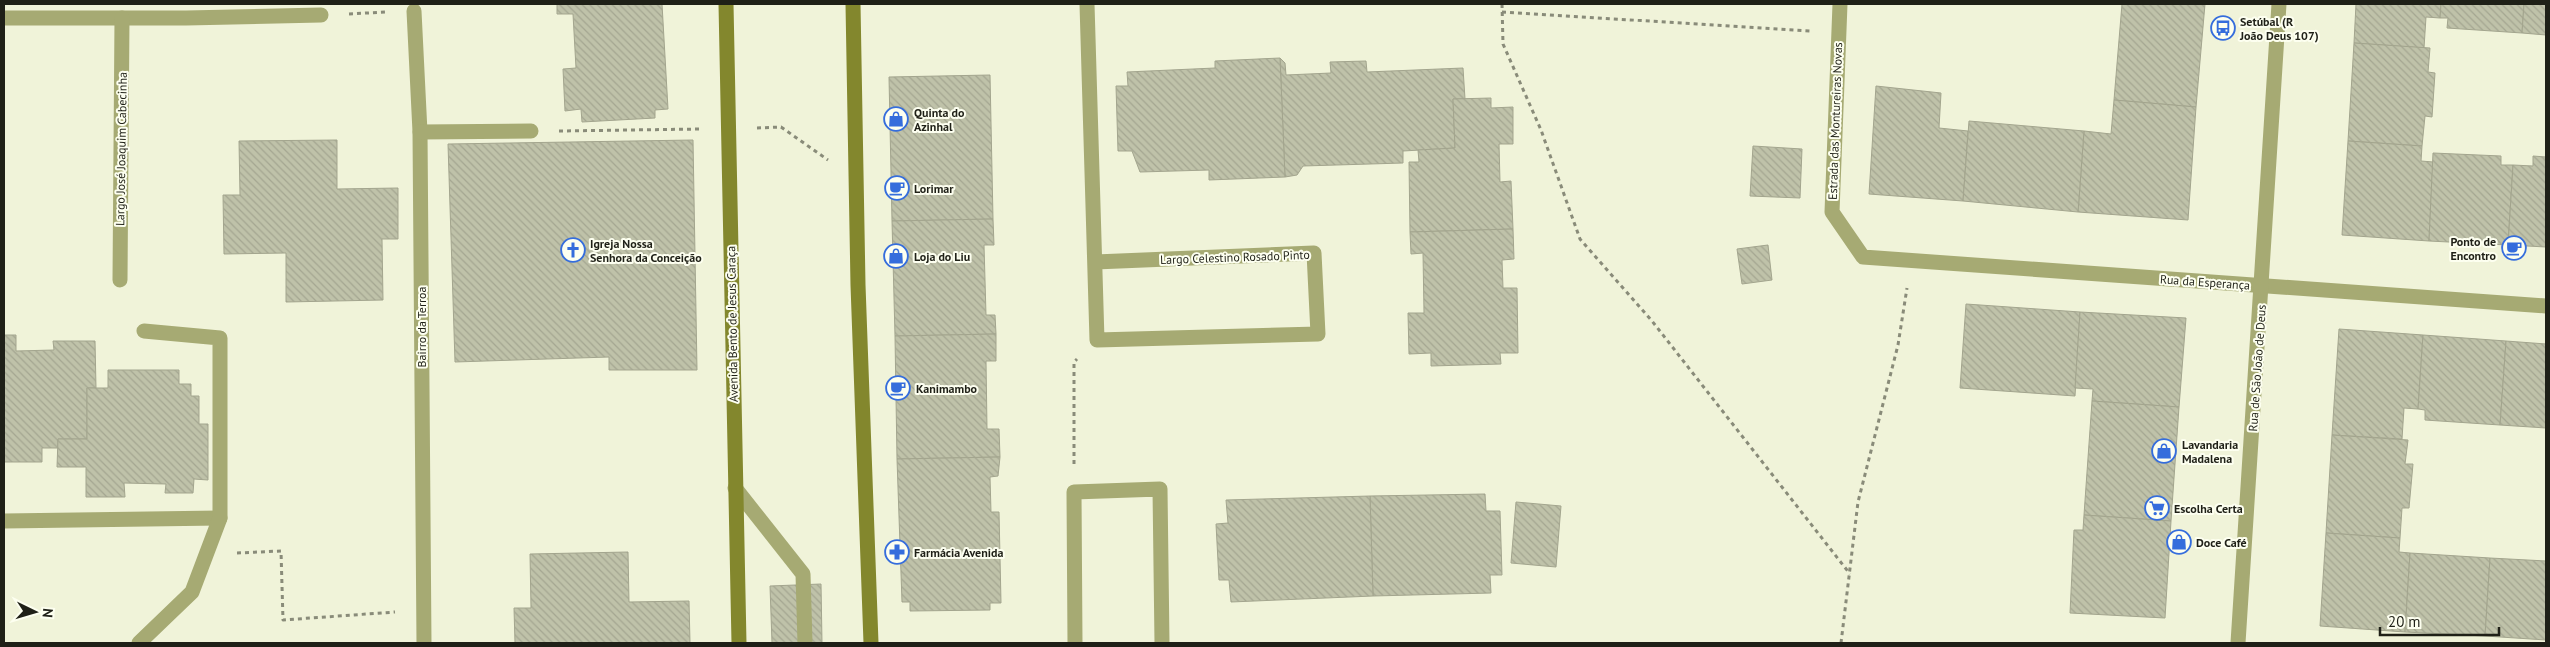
<svg xmlns="http://www.w3.org/2000/svg" width="2550" height="647" viewBox="0 0 2550 647" font-family="'PT Sans',sans-serif">
<style>
.building{fill:url(#building-back-hatch);stroke:#a3a58e}
.lines{fill:none;stroke-linecap:round;stroke-linejoin:round}
.path{stroke:#898b79;stroke-width:3;stroke-dasharray:4 4;stroke-linecap:butt}
.lane{stroke:#a6aa73;stroke-width:15}
.street{stroke:#a6aa73;stroke-width:15}
.secondary{stroke:#83872d;stroke-width:15}
.labels{text-anchor:middle;dominant-baseline:central;stroke-width:4;stroke-linejoin:round;paint-order:stroke}
.poi-label{font-size:12px;font-weight:bold;fill:#1f2017;stroke:#fdfff0;text-anchor:start}
.street-label{font-size:12px;fill:#1f2017;stroke:#fdfff0}
</style>
<defs>
<pattern id="building-back-hatch" width="6" height="6" patternUnits="userSpaceOnUse" patternTransform="scale(1.25)"><rect width="6" height="6" fill="#bfc2a9"/><path d="M-1 5l2 2M0 0l6 6M5-1l2 2" fill="none" stroke="#a4a691"/></pattern>
</defs>
<rect width="100%" height="100%" fill="#f0f3d9"/>
<!-- building -->
<g class="building">
<path d="M557,4H662L668,109L655,110V118L582,122L581,109L565,111L563,69L576,68L573,14H557Z"/>
<path d="M2122,4H2205L2196,107L2114,100Z"/>
<path d="M2356,4H2441L2440,18L2426,17L2424,48L2354,43Z"/>
<path d="M2441,4H2524L2522,33L2447,28L2448,18H2440Z"/>
<path d="M2524,4H2546V35L2522,33Z"/>
<path d="M2354,43L2430,48L2428,72L2435,73L2432,117L2425,116L2422,146L2348,141Z"/>
<path d="M1280,58L1285,63L1286,75L1331,73L1330,62L1366,61L1367,72L1463,68L1465,99H1453L1455,148L1403,151V163L1303,166L1297,175L1285,177Z"/>
<path d="M1280,58L1285,177L1209,180V170L1140,172L1132,151H1118L1116,86H1128L1127,72L1215,68V61Z"/>
<path d="M990,75L993,219L892,221L889,77Z"/>
<path d="M1876,86L1941,93L1939,128L1968,131L1963,201L1869,194Z"/>
<path d="M1491,98V108L1513,107V144H1499L1500,182L1511,181L1513,229L1410,232L1409,162H1419L1418,150L1455,148L1453,99Z"/>
<path d="M2114,100L2196,107L2188,220L2078,212L2084,131L2111,134Z"/>
<path d="M1969,121L2084,131L2078,212L1963,201Z"/>
<path d="M337,140V189L398,188V239H382L383,300L286,302V253L224,254L223,195H240L239,141Z"/>
<path d="M693,140L697,370H609V357L455,362L448,144Z"/>
<path d="M2348,141L2422,146L2421,161L2433,162L2429,241L2342,235Z"/>
<path d="M1753,146L1802,149L1800,198L1750,196Z"/>
<path d="M2433,153L2501,156V165H2513L2508,245L2429,241Z"/>
<path d="M2533,156L2546,157V247L2508,245L2513,165L2533,166Z"/>
<path d="M993,219L994,245H984L986,315H995L996,334L895,336L892,221Z"/>
<path d="M1513,229L1514,259L1502,260L1503,288H1517L1518,353H1500L1501,364L1431,366V353L1409,354L1408,313H1424L1423,253L1411,254L1410,232Z"/>
<path d="M1768,245L1772,280L1742,284L1737,249Z"/>
<path d="M1966,304L2080,312L2075,396L1960,388Z"/>
<path d="M2080,312L2186,318L2179,407L2092,401L2093,389L2075,388Z"/>
<path d="M2339,329L2423,335L2418,409L2404,408L2402,439L2332,435Z"/>
<path d="M996,334V361H986L987,429H999L1000,457L897,459L895,336Z"/>
<path d="M4,335H16V351L54,350L53,341H95L96,388H87V439H58V448H42V462H4Z"/>
<path d="M2423,335L2506,341L2500,425L2425,420V410L2418,409Z"/>
<path d="M2506,341L2546,344V428L2500,425Z"/>
<path d="M108,370H179V384H191V396H199V424H208V480L194,479L193,493H165L166,484L124,483L125,497H86V467H57L58,439H87V388H108Z"/>
<path d="M2092,401L2179,407L2171,521L2084,515Z"/>
<path d="M2332,435L2408,440L2405,464H2413L2409,508H2402L2400,538L2326,533Z"/>
<path d="M1000,457L998,476L990,477L991,512H999L1001,603H990V610L910,611V602H902L897,459Z"/>
<path d="M1485,494L1486,511H1500L1502,575H1490L1491,593L1373,596L1370,496Z"/>
<path d="M1370,496L1373,596L1231,602L1229,580H1219L1216,524L1228,523L1226,500Z"/>
<path d="M1516,502L1561,506L1556,567L1511,563Z"/>
<path d="M2084,515L2171,521L2165,618L2070,613L2074,530H2083Z"/>
<path d="M2326,533L2400,538L2399,552L2410,553L2405,632L2320,626Z"/>
<path d="M628,552L629,602L689,601L690,643H515L514,608H531L530,554Z"/>
<path d="M2410,553L2490,558L2485,636L2405,632Z"/>
<path d="M2490,558L2546,561V640L2485,636Z"/>
<path d="M821,584L822,643H772L770,586Z"/>
</g>
<g class="lines">
<!-- path -->
<g class="path">
<path d="M1502,4L1503,44L1541,130L1580,239L1652,321L1850,574"/>
<path d="M1502,12L1810,31"/>
<path d="M349,14L385,12"/>
<path d="M757,128L781,127L828,160"/>
<path d="M559,131L701,129"/>
<path d="M1074,464V362L1077,359"/>
<path d="M237,553L281,551L283,620L395,612"/>
<path d="M1841,643L1858,502L1898,345L1907,288"/>
</g>
<!-- lane -->
<path class="lane" d="M735,488L803,574L805,643"/>
<!-- street -->
<g class="street">
<path d="M1087,4L1097,340L1318,334L1314,253L1095,262"/>
<path d="M1840,4L1832,212L1863,257L2546,306"/>
<path d="M414,11L420,132L424,643"/>
<path d="M4,18H186L321,15"/>
<path d="M420,132L531,131"/>
<path d="M120,280L122,18"/>
<path d="M4,521L220,518"/>
<path d="M139,643L192,592L220,518V338L144,331"/>
<path d="M1075,643L1074,492L1160,489L1162,643"/>
<path d="M2238,643L2279,4"/>
</g>
<!-- secondary -->
<g class="secondary">
<path d="M726,4L739,643"/>
<path d="M853,4L858,285L871,643"/>
</g>
</g>
<!-- icons -->
<defs>
<g id="bus-ring" transform="scale(1.25)"><circle r="9.5" fill="#fdfff0" stroke="#356ddc" stroke-width="1.5"/><path d="M-5-6H5V4H4V6H2V4H-2V6H-4V4H-5ZM-3.5-4V0h7V-4ZM-3.5 1.2v1.5H-2V1.2ZM2 1.2v1.5H3.5V1.2Z" fill="#356ddc"/></g>
<g id="shop-ring" transform="scale(1.25)"><circle r="9.5" fill="#fdfff0" stroke="#356ddc" stroke-width="1.5"/><path d="M-5-2.5h2.3a2.7 3.5 0 0 1 5.4 0H5L5.5 6h-11ZM-1.5-2.5h3a1.5 2.3 0 0 0-3 0Z" fill="#356ddc"/></g>
<g id="cafe-ring" transform="scale(1.25)"><circle r="9.5" fill="#fdfff0" stroke="#356ddc" stroke-width="1.5"/><path d="M-5.5-4.5H6V0H3Q3 3.5 0 3.5H-2.5Q-5.5 3.5-5.5 0ZM3-3.2v2h1.7v-2ZM-6 4.5H4V6H-6Z" fill="#356ddc"/></g>
<g id="church-ring" transform="scale(1.25)"><circle r="9.5" fill="#fdfff0" stroke="#356ddc" stroke-width="1.5"/><path d="M-1.2-6h2.4v3.5h3.3v2.4h-3.3V6h-2.4V-.1h-3.3v-2.4h3.3Z" fill="#356ddc"/></g>
<g id="supermarket-ring" transform="scale(1.25)"><circle r="9.5" fill="#fdfff0" stroke="#356ddc" stroke-width="1.5"/><path d="M-6-5.5h2.5l.6 2H6L4.5 2H-2.5L-4.4-4H-6ZM-1.5 3.2a1.3 1.3 0 1 0 .1 0ZM3 3.2a1.3 1.3 0 1 0 .1 0Z" fill="#356ddc"/></g>
<g id="pharmacy-ring" transform="scale(1.25)"><circle r="9.5" fill="#fdfff0" stroke="#356ddc" stroke-width="1.5"/><path d="M-2-6h4v4h4v4h-4v4h-4v-4h-4v-4h4Z" fill="#356ddc"/></g>
</defs>
<g fill-rule="evenodd">
<use href="#bus-ring" x="2223" y="28"/>
<use href="#shop-ring" x="896" y="119"/>
<use href="#cafe-ring" x="897" y="188"/>
<use href="#cafe-ring" x="2514" y="248"/>
<use href="#church-ring" x="573" y="250"/>
<use href="#shop-ring" x="896" y="256"/>
<use href="#cafe-ring" x="898" y="388"/>
<use href="#shop-ring" x="2164" y="451"/>
<use href="#supermarket-ring" x="2157" y="508"/>
<use href="#shop-ring" x="2179" y="542"/>
<use href="#pharmacy-ring" x="897" y="552"/>
</g>
<g class="labels">
<!-- poi labels -->
<g class="poi-label">
<text x="2240" y="21">Setúbal (R<tspan x="2240" dy="14">João Deus 107)</tspan></text>
<text x="914" y="112">Quinta do<tspan x="914" dy="14">Azinhal</tspan></text>
<text x="914" y="188">Lorimar</text>
<text x="2496" y="241" text-anchor="end">Ponto de<tspan x="2496" dy="14">Encontro</tspan></text>
<text x="590" y="243">Igreja Nossa<tspan x="590" dy="14">Senhora da Conceição</tspan></text>
<text x="914" y="256">Loja do Liu</text>
<text x="916" y="388">Kanimambo</text>
<text x="2182" y="444">Lavandaria<tspan x="2182" dy="14">Madalena</tspan></text>
<text x="2174" y="508">Escolha Certa</text>
<text x="2196" y="542">Doce Café</text>
<text x="914" y="552">Farmácia Avenida</text>
</g>
<!-- street labels -->
<g class="street-label">
<text transform="translate(1835 121) rotate(-88)">Estrada das Montureiras Novas</text>
<text transform="translate(121 149) rotate(-89)">Largo José Joaquim Cabecinha</text>
<text transform="translate(1235 257) rotate(-2)">Largo Celestino Rosado Pinto</text>
<text transform="translate(2205 282) rotate(4)">Rua da Esperança</text>
<text transform="translate(732 324) rotate(-91)">Avenida Bento de Jesus Caraça</text>
<text transform="translate(421 327) rotate(-90)">Bairro da Terroa</text>
<text transform="translate(2257 368) rotate(-86)">Rua de São João de Deus</text>
</g>
</g>
<!-- border -->
<rect width="2550" height="647" fill="none" stroke="#1f2017" stroke-width="10"/>
<!-- north arrow -->
<g transform="translate(35 612) rotate(95)" stroke="#fdfff0" stroke-width="4" paint-order="stroke">
<path d="M0-4L9 19L0 12L-9 19Z" fill="#1f2017"/>
<text y="-8" font-size="14" font-weight="bold" text-anchor="middle" fill="#1f2017">N</text>
</g>
<!-- scale -->
<path d="M2380 627v8h119v-8" fill="none" stroke="#1f2017" stroke-width="2.5"/>
<text x="2388" y="627" font-size="15" fill="#1f2017" stroke="#fdfff0" stroke-width="4" paint-order="stroke">20 m</text>
</svg>
